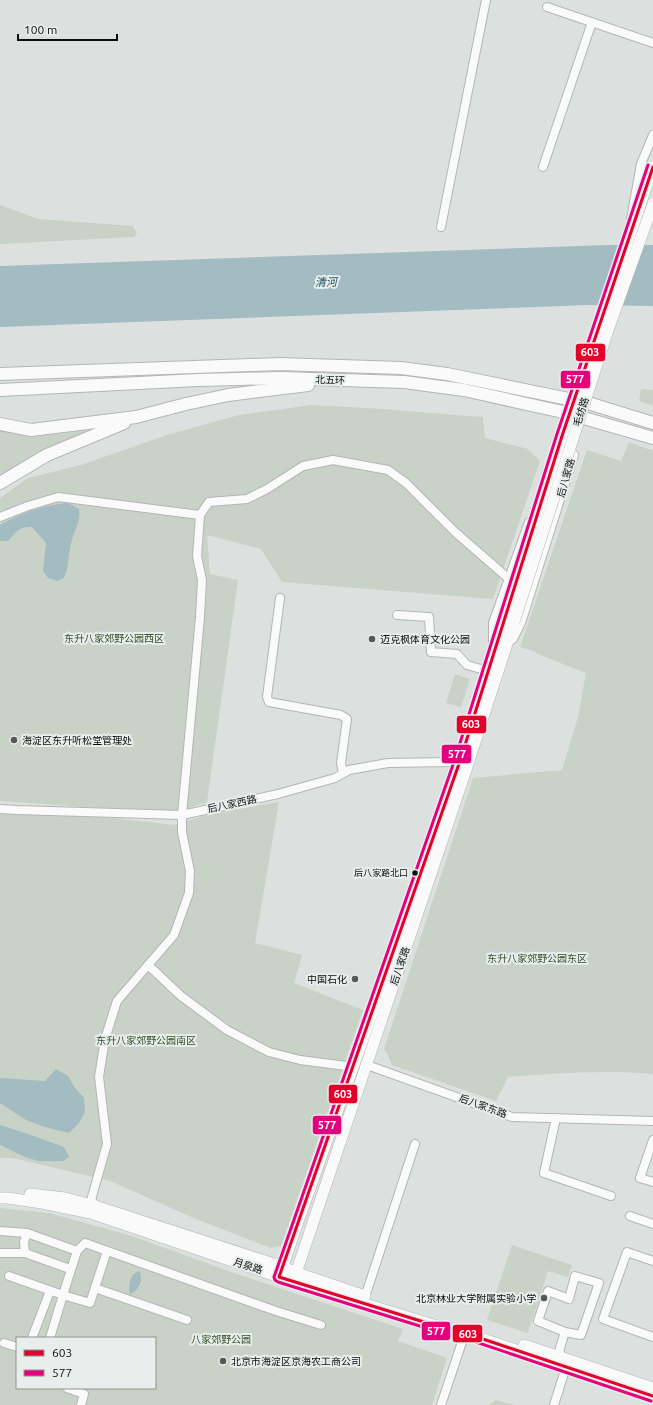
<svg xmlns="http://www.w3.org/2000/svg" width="653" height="1405" viewBox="0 0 653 1405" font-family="Ubuntu,'Noto Sans SC',sans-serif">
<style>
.green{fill:#c9d2c7;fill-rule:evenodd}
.water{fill:#a2bcc2}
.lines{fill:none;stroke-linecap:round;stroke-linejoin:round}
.minor-casing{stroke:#b3b6b5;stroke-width:10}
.major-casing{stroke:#b3b6b5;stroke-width:12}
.highway-casing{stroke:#b3b6b5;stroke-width:14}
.minor{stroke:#fafafa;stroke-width:8}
.major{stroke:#fafafa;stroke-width:11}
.highway{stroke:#fafafa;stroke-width:12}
.major-bridge-casing{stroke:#b3b6b5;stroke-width:12;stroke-linecap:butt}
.major-bridge{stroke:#fafafa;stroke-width:11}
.bus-1-casing{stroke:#e8eeec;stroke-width:6}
.bus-2-casing{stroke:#e8eeec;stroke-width:6}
.bus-1{stroke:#e4002b;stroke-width:3}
.bus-2{stroke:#e5007d;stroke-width:3}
.poi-dot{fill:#555856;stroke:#e8eeec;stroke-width:1.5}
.bus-dot{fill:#0c0e0d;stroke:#e8eeec;stroke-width:1.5}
.labels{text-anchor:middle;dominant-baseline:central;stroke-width:4;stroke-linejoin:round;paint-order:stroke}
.bus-label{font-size:9px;fill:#0c0e0d;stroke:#e8eeec;text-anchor:end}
.street-label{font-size:10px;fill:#0c0e0d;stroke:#e8eeec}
.park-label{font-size:10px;fill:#334e26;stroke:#e8eeec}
.poi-label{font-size:10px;fill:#0c0e0d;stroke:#e8eeec;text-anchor:start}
.water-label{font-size:11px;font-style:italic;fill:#174b57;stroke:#e8eeec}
.line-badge{stroke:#e8eeec;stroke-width:1.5}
.badge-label{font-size:11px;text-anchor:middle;font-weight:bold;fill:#fff}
</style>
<rect width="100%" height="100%" fill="#dce0de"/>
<!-- green -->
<g class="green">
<path d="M0,205L38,219L133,226L137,233L134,237L0,244Z"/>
<path d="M641,389L653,390V406L639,401Z"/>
<path d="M311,405C368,407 425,413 483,417L485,438L528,449L540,461L493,599L282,582L261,549L207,535L210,574L238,580L207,802L173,813L0,801V498L28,478L81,465L167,435L239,415Z"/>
<path d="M0,430L47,435L88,430L0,477Z"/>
<path d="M629,442L653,451V1074C605,1070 556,1073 508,1077L496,1101L392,1065L388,1055L384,1049L473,778L562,770L578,717L586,673L535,653L536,652L520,647L587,450L621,461Z"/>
<path d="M455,674L470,679L461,707L446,703Z"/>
<path d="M279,802L255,943L302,955L294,983L363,1010L281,1246L271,1248L196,1219L110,1181L13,1158H0V805L174,825L210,814Z"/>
<path d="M0,1208L49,1213L132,1236L234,1273L403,1329L398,1341L447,1358L432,1405H0ZM17,1338H155V1388H17Z"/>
<path d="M512,1245L572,1265L568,1277L548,1271L528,1333L487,1320Z"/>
<path d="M496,1400L514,1405H489Z"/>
</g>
<!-- water -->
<g class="water">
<path d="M609,245H653V306L589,305L0,327V266Z"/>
<path d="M68,503L79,509C81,521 75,529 72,540C68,553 69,566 64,578L57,581L48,578L43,571L46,543L32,527C19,526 16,532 8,541H0V525C21,513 44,505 68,503Z"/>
<path d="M56,1069L68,1076L75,1088L84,1098L85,1112L79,1123L69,1133L45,1127L26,1120L0,1103V1078L45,1081Z"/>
<path d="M0,1125L28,1134L64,1147L69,1157L63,1161H38L25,1157L0,1145Z"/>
<path d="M139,1271C144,1279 139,1291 130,1294L129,1292C129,1283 130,1274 139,1271Z"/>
</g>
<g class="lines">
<!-- minor casing -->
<g class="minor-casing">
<g id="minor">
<path d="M547,7L653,43"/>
<path d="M543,167L592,22"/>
<path d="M631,219L641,164L653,135"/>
<path d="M441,227L486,0"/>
<path d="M0,517L28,506L58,497L200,515"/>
<path d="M280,598L267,697L269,702L341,715L347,719L341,763L343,773"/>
<path d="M397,615L429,617L431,652L457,654L467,665L488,671"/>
<path d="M513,639L521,623L574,455L567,447"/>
<path d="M493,645V623L529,522"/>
<path d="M0,809L17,810L182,815L278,794L335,778L349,770L388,763L450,762L460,761"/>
<path d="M148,965L181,996L227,1030L269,1052L300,1060L354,1067"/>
<path d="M367,1065L512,1117L653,1121"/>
<path d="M556,1118L544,1173L611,1196"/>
<path d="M653,1140L640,1178L653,1182"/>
<path d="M98,1207L91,1200L107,1144L99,1077L105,1039L117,1001L174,935L189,893L190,871L182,832V815L200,617L202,580L197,556L200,515L209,502L247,499L267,489L303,466L333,460L388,470L406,483L455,532L509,579"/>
<path d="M630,1216L653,1224"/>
<path d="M0,1231L27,1233L77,1251L85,1243L276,1311L321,1325"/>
<path d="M0,1253H25L70,1269"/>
<path d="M25,1253L24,1242L27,1233"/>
<path d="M653,1261L627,1252L603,1319L653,1337"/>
<path d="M9,1276L63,1295L77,1251"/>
<path d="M95,1288L187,1320"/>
<path d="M367,1291L415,1144"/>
<path d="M32,1338L50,1291"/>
<path d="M50,1338L63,1295L90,1303L107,1251"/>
<path d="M4,1343L17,1347"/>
<path d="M563,1358L559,1351L565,1332L538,1321L548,1291L569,1299L575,1276L599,1283L581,1335L565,1332"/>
<path d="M67,1388L84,1394L81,1405"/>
<path d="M441,1405L465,1333"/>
<path d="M554,1405L566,1367"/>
</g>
</g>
<!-- major casing -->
<g class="major-casing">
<g id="major">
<path d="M30,1194L65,1198L92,1205L274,1264L303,1275L365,1296"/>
<path d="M0,1198H8L42,1203L91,1213L300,1284L440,1327L465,1333L653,1396"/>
<path d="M279,1277L294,1233L377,1000L460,761L504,618"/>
<path d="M293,1282L465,773L514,622"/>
<path d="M524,1345L653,1388"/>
</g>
</g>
<!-- highway casing -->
<g class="highway-casing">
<g id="highway">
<path d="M0,374L280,364L401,368L447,374L588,403L653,423"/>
<path d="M0,390L198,380L281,378L404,382L464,390L563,412L653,438"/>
<path d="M0,424L31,430L136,417L186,404L228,395L308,385"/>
<path d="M0,483L47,455L124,423"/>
</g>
</g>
<!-- minor -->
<use href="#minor" class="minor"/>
<!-- major -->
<use href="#major" class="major"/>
<!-- highway -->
<use href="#highway" class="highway"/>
<!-- major-bridge casing -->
<g class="major-bridge-casing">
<g id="major-bridge">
<path d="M504,618L562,436L653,167"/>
<path d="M514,622L607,333L653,204"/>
</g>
</g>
<!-- major-bridge -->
<use href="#major-bridge" class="major-bridge"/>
<!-- bus-1 casing -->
<g class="bus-1-casing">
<path id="bus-1" d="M653,167L562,436L460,761L279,1277L440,1327L465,1333L653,1396"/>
</g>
<!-- bus-2 casing -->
<g class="bus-2-casing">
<path id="bus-2" d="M648,165L557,434L455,759L274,1277L275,1280L278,1282L439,1332L464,1338L651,1401"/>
</g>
<!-- bus-1 -->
<use href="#bus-1" class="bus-1"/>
<!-- bus-2 -->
<use href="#bus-2" class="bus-2"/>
</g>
<!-- markers -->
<g class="poi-dot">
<circle cx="372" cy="639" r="4"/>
<circle cx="14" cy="740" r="4"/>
<circle cx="355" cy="979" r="4"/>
<circle cx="544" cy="1298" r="4"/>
<circle cx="223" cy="1361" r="4"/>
</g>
<circle class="bus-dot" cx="415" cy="873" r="3.5"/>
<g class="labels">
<!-- bus labels -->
<g class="bus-label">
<text x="408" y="873">后八家路北口</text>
</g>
<!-- street labels -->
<g class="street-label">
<text transform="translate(330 380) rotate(2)">北五环</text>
<text transform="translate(581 412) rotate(-72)">毛纺路</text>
<text transform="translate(566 478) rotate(-74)">后八家路</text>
<text transform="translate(232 804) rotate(-12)">后八家西路</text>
<text transform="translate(400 966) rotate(-71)">后八家路</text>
<text transform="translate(483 1106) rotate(20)">后八家东路</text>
<text transform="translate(248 1266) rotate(18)">月泉路</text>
</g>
<!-- park labels -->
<g class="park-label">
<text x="114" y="638">东升八家郊野公园西区</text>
<text x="537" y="958">东升八家郊野公园东区</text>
<text x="146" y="1040">东升八家郊野公园南区</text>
<text x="221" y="1339">八家郊野公园</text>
</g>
<!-- poi labels -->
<g class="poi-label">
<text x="380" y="639">迈克枫体育文化公园</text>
<text x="22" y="740">海淀区东升听松堂管理处</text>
<text x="347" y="979" text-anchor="end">中国石化</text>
<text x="536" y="1298" text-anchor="end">北京林业大学附属实验小学</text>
<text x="231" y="1361">北京市海淀区京海农工商公司</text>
</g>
<!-- water labels -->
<g class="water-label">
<text transform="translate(326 282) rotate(-1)">清河</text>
</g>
</g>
<g class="line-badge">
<rect x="575" y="343" width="31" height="19" rx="4" fill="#e4002b"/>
<rect x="560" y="370" width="31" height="19" rx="4" fill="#e5007d"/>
<rect x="456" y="715" width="31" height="19" rx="4" fill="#e4002b"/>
<rect x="441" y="744" width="31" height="20" rx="4" fill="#e5007d"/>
<rect x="328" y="1084" width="30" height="20" rx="4" fill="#e4002b"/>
<rect x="312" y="1115" width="30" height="20" rx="4" fill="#e5007d"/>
<rect x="421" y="1321" width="30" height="20" rx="4" fill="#e5007d"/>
<rect x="452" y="1324" width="31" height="19" rx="4" fill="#e4002b"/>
</g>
<g class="badge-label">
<text x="590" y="356">603</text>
<text x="575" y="383">577</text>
<text x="471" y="728">603</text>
<text x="457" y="758">577</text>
<text x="343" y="1098">603</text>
<text x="327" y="1129">577</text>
<text x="436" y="1335">577</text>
<text x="468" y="1338">603</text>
</g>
<!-- legend -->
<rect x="16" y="1337" width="140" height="52" fill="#e8eeec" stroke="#909493"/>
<rect x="24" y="1350" width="20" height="6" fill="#e4002b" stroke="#909493"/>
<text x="52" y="1357" font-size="12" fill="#0c0e0d">603</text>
<rect x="24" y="1370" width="20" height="6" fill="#e5007d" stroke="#909493"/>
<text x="52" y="1377" font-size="12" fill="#0c0e0d">577</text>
<!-- scale -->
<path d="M18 34v6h99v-6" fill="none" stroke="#0c0e0d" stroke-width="2"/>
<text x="24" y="34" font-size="12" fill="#0c0e0d" stroke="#e8eeec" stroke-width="3" paint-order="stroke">100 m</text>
</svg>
